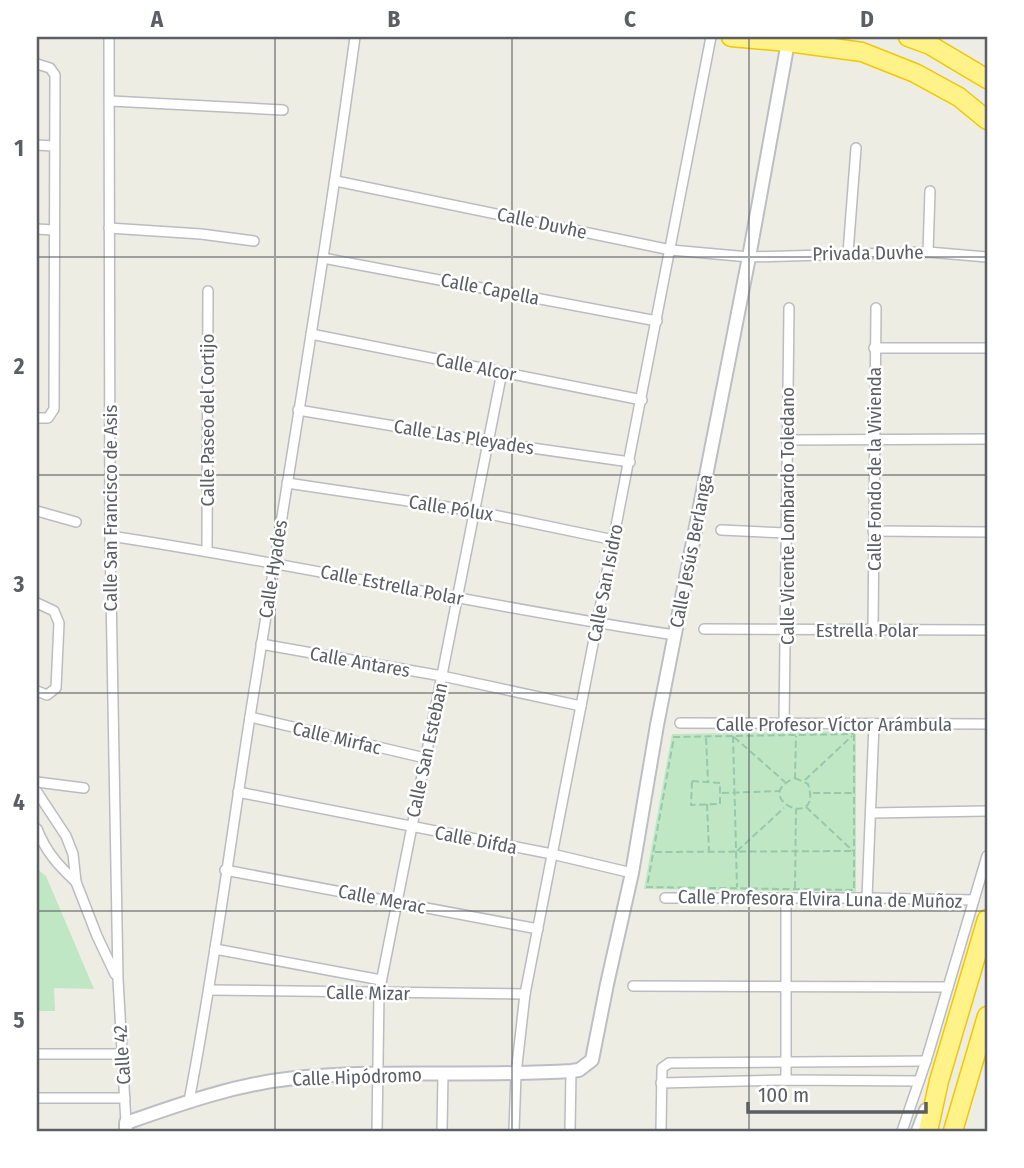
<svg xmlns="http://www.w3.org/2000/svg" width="1024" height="1168" viewBox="0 0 1024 1168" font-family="'Fira Sans Condensed',sans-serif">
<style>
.green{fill:#bfe7c4}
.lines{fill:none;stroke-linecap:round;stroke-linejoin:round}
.street-casing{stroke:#bbbcc2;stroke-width:12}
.secondary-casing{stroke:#bcbec5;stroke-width:16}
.highway-casing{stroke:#f1c800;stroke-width:21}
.path{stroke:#97c8ac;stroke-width:2;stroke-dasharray:7 3.5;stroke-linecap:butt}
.street{stroke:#fff;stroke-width:9}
.secondary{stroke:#fff;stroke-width:12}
.highway{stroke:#fff289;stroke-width:18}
.grid{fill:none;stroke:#5b5e64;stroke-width:2;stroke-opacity:0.55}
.labels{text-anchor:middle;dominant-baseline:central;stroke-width:5;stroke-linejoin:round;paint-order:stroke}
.street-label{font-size:19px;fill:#5b5e64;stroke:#fff}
.neatline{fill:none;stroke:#5b5e64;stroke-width:2.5}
.grid-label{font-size:23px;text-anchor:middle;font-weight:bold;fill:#5b5e64}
</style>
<rect width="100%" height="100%" fill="#eeede3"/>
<!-- green -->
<g class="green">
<path d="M856,731V892L644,889L672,734Z"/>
<path d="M37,869L46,876L94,989L54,988L55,1011H37Z"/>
</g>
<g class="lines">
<!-- street casing -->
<g class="street-casing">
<g id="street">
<path d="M109,37L110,536L118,979L126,1123"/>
<path d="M37,64L50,68L55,75L54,409L48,418H37"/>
<path d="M111,101L283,110"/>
<path d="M37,145L53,146"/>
<path d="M336,181L671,250L749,257L928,252L987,257"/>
<path d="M109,228L201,234L254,241"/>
<path d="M37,229L53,230"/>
<path d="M928,252L930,191"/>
<path d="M848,253L856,148"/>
<path d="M323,258L657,321"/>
<path d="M311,334L642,400"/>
<path d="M874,348H987"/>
<path d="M298,410L490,442L630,462"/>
<path d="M786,440L987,439"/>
<path d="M287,483L475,511L614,540"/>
<path d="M37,511L76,522"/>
<path d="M721,530L786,533"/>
<path d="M873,531L987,532"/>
<path d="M110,536C299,564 485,607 675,635"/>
<path d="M207,550L208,291"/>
<path d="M37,603L54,611L59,623L56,688L47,695L37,691"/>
<path d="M704,629L987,630"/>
<path d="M873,630L876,308"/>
<path d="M261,644L442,676L581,706"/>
<path d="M250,717L425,758"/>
<path d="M680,723L987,724"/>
<path d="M784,725L789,308"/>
<path d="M37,782L84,788"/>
<path d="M37,792L66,836L73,854L76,882L97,936L115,974"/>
<path d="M238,792L552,854L632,873"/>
<path d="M871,813L987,811"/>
<path d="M37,829C46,852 58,865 76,882"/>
<path d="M225,870L538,929"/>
<path d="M665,898H867L974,900"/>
<path d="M867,898L874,724"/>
<path d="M786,899V1080"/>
<path d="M215,949L381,980"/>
<path d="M633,986L948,987"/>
<path d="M210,990L525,994"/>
<path d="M37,1054H122"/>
<path d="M661,1083L786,1080L919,1081"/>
<path d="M37,1098H125"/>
<path d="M189,1101C216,961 233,820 256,679C290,465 326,251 355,37"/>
<path d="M377,1131L379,993L502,372"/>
<path d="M442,1131L443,1074"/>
<path d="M514,1131L516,1074L525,994L711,37"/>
<path d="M570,1131L571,1071"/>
<path d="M661,1131L662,1068L669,1063L926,1061"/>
<path d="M902,1131L926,1061L987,856"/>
</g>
</g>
<!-- secondary casing -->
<g class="secondary-casing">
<g id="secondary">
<path d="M126,1131V1123C180,1104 236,1084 295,1078C386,1069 479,1077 571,1071L579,1070L592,1060L607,984L632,873L657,725L749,257L788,42"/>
<path d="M918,1131L926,1110"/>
</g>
</g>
<!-- highway casing -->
<g class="highway-casing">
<g id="highway">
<path d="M731,37L788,42L862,52L915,73L959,97L987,120"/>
<path d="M908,37L930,45L987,79"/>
<path d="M928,1131L939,1081L987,919"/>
<path d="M953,1131L987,1016"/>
</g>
</g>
<!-- path -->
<g class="path">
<path d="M854,734V890L647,887L674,737Z"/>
<path d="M733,736L737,887"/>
<path d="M734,737L785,782"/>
<path d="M706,738L708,781"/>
<path d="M795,778L808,784C824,833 748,797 795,778L796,736"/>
<path d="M805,780L852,736"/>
<path d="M692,781L720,783V804L691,805Z"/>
<path d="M722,793L779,791"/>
<path d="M813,793H853"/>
<path d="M707,804L709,851"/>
<path d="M806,807L853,851"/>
<path d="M737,851L784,808"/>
<path d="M655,852L853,851"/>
<path d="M795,888L796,809"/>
</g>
<!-- street -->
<use href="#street" class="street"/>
<!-- secondary -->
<use href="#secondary" class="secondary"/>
<!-- highway -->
<use href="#highway" class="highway"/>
</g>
<!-- grid -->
<path class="grid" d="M275,37V1131M512,37V1131M749,37V1131M37,257H987M37,475H987M37,693H987M37,911H987"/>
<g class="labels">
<!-- street labels -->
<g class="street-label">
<text transform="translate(542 223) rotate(12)">Calle Duvhe</text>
<text transform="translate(868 253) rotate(-1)">Privada Duvhe</text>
<text transform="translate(490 289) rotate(11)">Calle Capella</text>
<text transform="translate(476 367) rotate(11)">Calle Alcor</text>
<text transform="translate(207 420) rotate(-90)">Calle Paseo del Cortijo</text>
<text transform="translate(464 437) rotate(9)">Calle Las Pleyades</text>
<text transform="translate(874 469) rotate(-90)">Calle Fondo de la Vivienda</text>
<text transform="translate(110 508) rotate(-90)">Calle San Francisco de Asis</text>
<text transform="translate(451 508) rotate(9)">Calle Pólux</text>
<text transform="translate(787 516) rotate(-90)">Calle Vicente Lombardo Toledano</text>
<text transform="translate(691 551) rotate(-79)">Calle Jesús Berlanga</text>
<text transform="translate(273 569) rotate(-81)">Calle Hyades</text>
<text transform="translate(605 583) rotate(-79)">Calle San Isidro</text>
<text transform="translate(392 585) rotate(11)">Calle Estrella Polar</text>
<text x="867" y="630">Estrella Polar</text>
<text transform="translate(360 662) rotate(10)">Calle Antares</text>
<text x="834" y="724">Calle Profesor Víctor Arámbula</text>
<text transform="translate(337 738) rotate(13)">Calle Mirfac</text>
<text transform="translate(427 750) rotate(-78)">Calle San Esteban</text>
<text transform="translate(476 840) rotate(11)">Calle Difda</text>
<text transform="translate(382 899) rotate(11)">Calle Merac</text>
<text transform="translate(820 899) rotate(1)">Calle Profesora Elvira Luna de Muñoz</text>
<text transform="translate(368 993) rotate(1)">Calle Mizar</text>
<text transform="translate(122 1055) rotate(-94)">Calle 42</text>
<text transform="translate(357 1077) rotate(-2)">Calle Hipódromo</text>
</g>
</g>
<!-- border -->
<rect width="1024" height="1168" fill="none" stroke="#ffffff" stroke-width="77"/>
<!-- scale -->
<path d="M748 1102v10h178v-10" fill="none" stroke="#5b5e64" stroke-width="3.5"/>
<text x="758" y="1102" font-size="21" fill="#5b5e64" stroke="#ffffff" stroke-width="5" paint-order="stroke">100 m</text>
<rect x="38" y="38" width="948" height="1092" class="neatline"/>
<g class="grid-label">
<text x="157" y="27">A</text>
<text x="394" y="27">B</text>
<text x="630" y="27">C</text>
<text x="867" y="27">D</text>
<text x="19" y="156">1</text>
<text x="19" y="374">2</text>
<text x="19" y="592">3</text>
<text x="19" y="810">4</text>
<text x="19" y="1028">5</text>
</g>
</svg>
